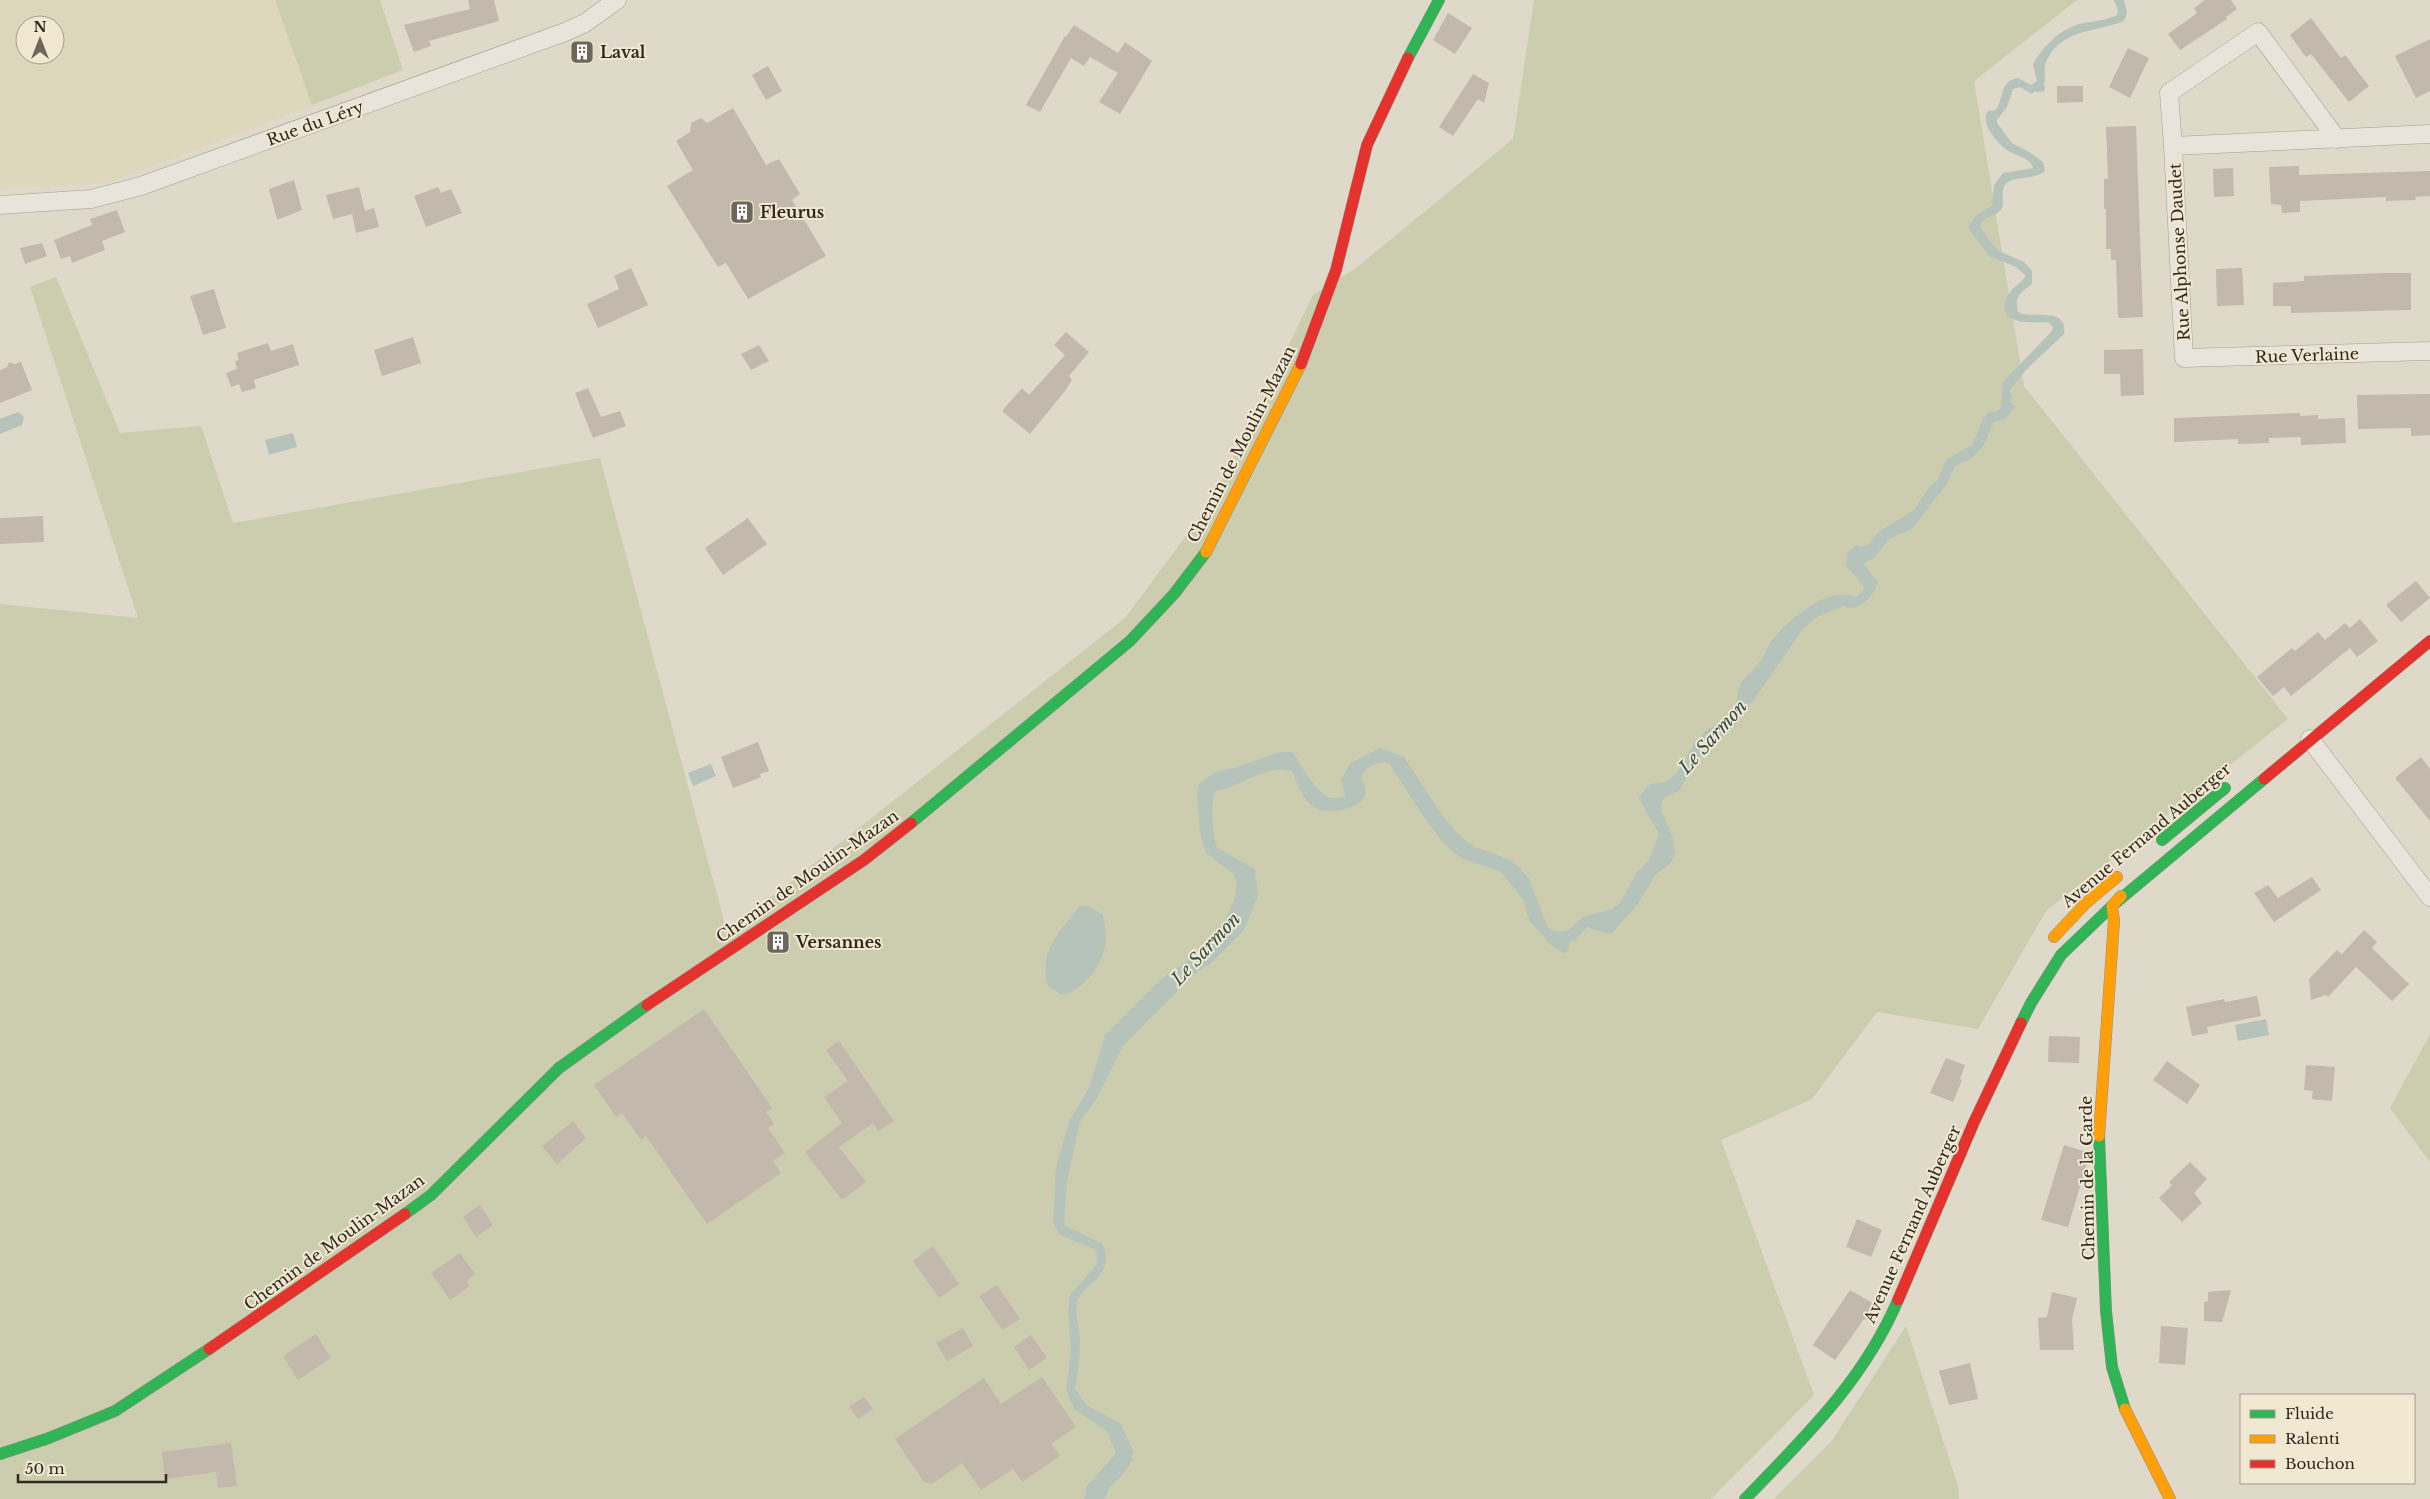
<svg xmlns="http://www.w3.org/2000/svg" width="2430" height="1499" viewBox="0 0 2430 1499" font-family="'Libre Baskerville',serif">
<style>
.farmland{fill:#ddd7bc;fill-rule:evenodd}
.green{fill:#cccdae}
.water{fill:#b6c3bb}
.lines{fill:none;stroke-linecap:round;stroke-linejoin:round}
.stream{stroke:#b6c3bb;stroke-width:5.5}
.building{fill:#c2b9ac}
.street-casing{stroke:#a49e94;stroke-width:19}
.fast-casing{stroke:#938e84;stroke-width:12}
.slow-casing{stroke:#938e84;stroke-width:12}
.jam-casing{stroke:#938e84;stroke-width:12}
.street{stroke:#e8e4db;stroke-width:18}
.fast{stroke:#30b455;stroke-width:11}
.slow{stroke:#ff9f0a;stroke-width:11}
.jam{stroke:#e5322d;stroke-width:11}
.labels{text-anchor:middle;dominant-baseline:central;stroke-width:4;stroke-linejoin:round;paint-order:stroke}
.poi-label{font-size:16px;font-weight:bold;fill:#30281e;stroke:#f0e8d1;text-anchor:start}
.street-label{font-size:16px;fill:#30281e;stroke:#f0e8d1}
.water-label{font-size:18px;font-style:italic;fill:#2f4e4d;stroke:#f0e8d1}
</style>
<rect width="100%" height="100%" fill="#dfd9ca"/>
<!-- farmland -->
<path class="farmland" d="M0,0H275L312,105L108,183L0,189ZM25,25H55V55H25Z"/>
<!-- green -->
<g class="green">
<path d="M275,0H380L403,70L312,105Z"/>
<path d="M1534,0H2077L1974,81L2024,386L2288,719L2046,911L1978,1029L1877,1012L1812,1099L1721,1140L1814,1395L1711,1499H0V604L138,618L30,287L56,277L120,433L201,426L233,523L600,458L727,932L1125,618L1214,498L1313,295L1356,268L1513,139Z"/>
<path d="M2430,1034V1162L2390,1108Z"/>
<path d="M1906,1326L1958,1486L1959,1499H1774L1831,1442Z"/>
</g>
<!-- water -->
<g class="water">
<path d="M2114,0H2124L2127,13L2124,21C2097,32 2061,29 2047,60C2042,69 2047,77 2043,86L2039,85L2032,94L2020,87L2013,89L2007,107L1997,120V123L2012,143L2029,152L2043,162L2045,171C2033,180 2019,176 2008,182C1999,187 2005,200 2002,208C1997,218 1982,214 1980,227L1997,250L2024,262L2032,271V284C2020,293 2014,296 2018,312C2032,320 2068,305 2064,334L2026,370L2009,391L2012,395L2011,403L2016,406L2003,420L1994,422L1983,447L1972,458L1955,466L1946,485L1916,524L1912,529L1889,539L1873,559L1866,562L1864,565L1878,582C1874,595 1859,614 1843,606L1817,617L1804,628L1735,726L1704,749L1679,791L1665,797L1662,801L1661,810L1672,835L1675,853L1671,863L1655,875L1638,904L1612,933L1607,934L1587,927L1576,940L1570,942L1567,952L1562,953L1549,943L1529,920L1524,901L1500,871L1465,860L1454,853L1441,840L1423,816L1390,765L1385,762C1374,764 1363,768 1361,779C1381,804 1332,819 1314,807C1302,800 1297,783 1292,771C1267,763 1240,788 1216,791C1209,800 1213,836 1217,848L1255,869L1258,896L1244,930L1210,964L1193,975L1123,1046L1098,1096L1080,1122L1067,1181L1064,1225L1103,1244C1116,1279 1083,1280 1077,1303C1074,1316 1080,1329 1080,1342C1080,1357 1078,1372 1075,1388L1086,1405L1121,1424L1133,1451L1132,1461L1120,1478L1110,1487L1104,1499H1084L1087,1486L1116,1453L1107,1431L1074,1409L1066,1390L1071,1353L1068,1312L1070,1295L1097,1264L1096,1250L1060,1235L1053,1222L1056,1169L1069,1121L1089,1088L1105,1035L1160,980L1196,955L1212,939L1226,919L1235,898L1237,882L1233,874L1206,853L1200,832L1197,793L1199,784L1215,772L1234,768L1280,752H1292C1303,765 1322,811 1345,795L1341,779L1351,763L1380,748L1404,757L1445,819L1461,837L1475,847L1513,861L1529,879L1548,928L1560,932L1568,930L1583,917L1612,909L1620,903L1637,872L1649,860L1659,834L1639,799C1651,776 1654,788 1668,780C1685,770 1689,746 1702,734C1710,726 1723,724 1730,715C1738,705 1736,693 1741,683C1745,676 1754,670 1759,663C1765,656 1767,647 1772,640C1787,621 1829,585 1855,597L1862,592L1864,586L1846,566L1847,553L1856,545L1862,547L1868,545L1877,533L1914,510L1930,486L1938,480L1946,460L1972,445L1983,419L1989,412L1998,411L2001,407L2003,382L2052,331L2053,327L2048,322C2030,323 1991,325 2009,294C2013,287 2021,283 2026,276L2016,267L1989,256L1968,227L1975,216L1992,206L1994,185L2003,173L2033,168C2030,157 2015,156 2007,150C1997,143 1979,122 1988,111L1996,110C2004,98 2000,80 2018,78L2031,85L2037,81L2033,64C2043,47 2059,30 2079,24C2092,21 2105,21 2117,15L2118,11Z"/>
<path d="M18,412L24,417L22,425L0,434V419Z"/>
<path d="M293,433L297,447L269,455L265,440Z"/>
<path d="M711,764L716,776L693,786L688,773Z"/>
<path d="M1080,906H1088L1103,915C1104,922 1106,931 1106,939C1106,961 1084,991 1062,995L1048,986C1038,949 1059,934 1080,906Z"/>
<path d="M2266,1019L2269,1035L2238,1041L2235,1025Z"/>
</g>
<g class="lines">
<!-- stream -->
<path class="stream" d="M2029,89H2042L2041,80"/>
</g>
<!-- building -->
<g class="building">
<path d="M468,0H494L499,21L429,41L431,46L414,52L404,25L470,9Z"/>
<path d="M2205,0H2231L2237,9L2226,17L2227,19L2180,50L2168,34L2197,13L2194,8Z"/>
<path d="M1448,13L1472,28L1455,54L1433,40Z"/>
<path d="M2311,18L2341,58L2345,55L2369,86L2349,102L2311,54L2306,57L2290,35Z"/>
<path d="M1074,25L1118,53L1125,42L1152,61L1120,114L1099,102L1118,73L1090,57L1084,66L1071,58L1040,112L1026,105L1065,36L1066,37Z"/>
<path d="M2430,39V91L2416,98L2395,56Z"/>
<path d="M2128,48L2149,58L2130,98L2109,87Z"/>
<path d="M768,66L782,91L766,100L752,75Z"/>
<path d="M1473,74L1489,83L1484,103L1478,99L1453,136L1439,127Z"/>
<path d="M2057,86H2083V102L2057,103Z"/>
<path d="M733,108L766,165L779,159L800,194L792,200L826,256L748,299L726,263L718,267L667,186L693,170L676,141L690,132L691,123L701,118L707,123Z"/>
<path d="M2136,126L2143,317L2118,318L2116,260H2111V249H2106V209H2104V179H2108L2106,127Z"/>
<path d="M2299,166V175L2430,171V196L2415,197L2416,200L2386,201V197L2300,201V212L2282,213L2281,205L2271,204L2269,167Z"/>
<path d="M2233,168L2234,196L2214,197L2213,169Z"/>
<path d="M294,180L302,210L277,220L269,189Z"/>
<path d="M359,187L365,211L374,208L379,227L356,233L352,214L333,219L326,195Z"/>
<path d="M438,187L441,193L451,189L462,213L426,227L414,196Z"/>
<path d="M117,210L125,232L102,241L105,250L72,263L70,256L61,259L54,240L92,225L90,219Z"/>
<path d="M42,243L47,256L25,264L20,248Z"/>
<path d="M631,268L648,305L598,328L587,304L619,289L614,276Z"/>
<path d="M2242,268L2244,305L2217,306L2216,269Z"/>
<path d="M2383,273H2411V310L2291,313V306H2273V283L2304,281V276Z"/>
<path d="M214,289L226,328L203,335L190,296Z"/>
<path d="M1066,332L1089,352L1069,376L1072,380L1065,391L1030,434L1002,411L1022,388L1029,395L1065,355L1054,345Z"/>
<path d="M413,337L421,363L382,376L374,350Z"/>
<path d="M268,343L271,351L293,344L299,365L254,380L256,388L242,392L239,384L231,387L226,373L237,369L235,361L239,360L237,353Z"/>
<path d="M759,345L769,361L751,370L741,354Z"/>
<path d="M2143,349L2144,395L2121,396L2120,374H2104V350Z"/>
<path d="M9,362L15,364L21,362L32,390L0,403V370L7,367Z"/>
<path d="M588,388L601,417L620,411L626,426L593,438L575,393Z"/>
<path d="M2430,394V435L2411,436V428L2358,429L2357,395Z"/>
<path d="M2300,413V416L2318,415V419L2345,418L2346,443L2301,445V437L2269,438V443L2238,444V439L2174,442V418Z"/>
<path d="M43,516L44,542L0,544V518Z"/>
<path d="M748,518L767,544L723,575L705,548Z"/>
<path d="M2416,581L2430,598L2401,622L2386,605Z"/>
<path d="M2360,619L2378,641L2357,657L2350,648L2291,696L2284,687L2273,696L2257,677L2292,648L2295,651L2318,632L2325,640L2345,623L2350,628Z"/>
<path d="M758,742L769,771L760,774L761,777L733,788L721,757Z"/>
<path d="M2421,757L2430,769V821L2395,778Z"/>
<path d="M2312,877L2321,890L2274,922L2254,893L2268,885L2278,898Z"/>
<path d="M2364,930L2377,942L2372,948L2409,984L2392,1001L2356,967L2328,997L2326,995L2311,1000L2309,979L2337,950L2342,954Z"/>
<path d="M2257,996L2261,1016L2207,1027L2208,1033L2192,1036L2186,1007L2224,999L2225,1002Z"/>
<path d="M704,1009L772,1108L766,1112L774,1124L768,1128L785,1153L773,1161L781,1173L707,1224L646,1136L641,1140L622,1113L616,1117L594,1085Z"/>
<path d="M2049,1036L2080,1037L2079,1063L2048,1062Z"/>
<path d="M839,1041L894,1121L878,1131L873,1123L839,1147L866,1182L842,1200L805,1152L842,1123L824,1097L848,1081L826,1050Z"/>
<path d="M1946,1058L1965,1065L1960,1079L1962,1080L1953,1102L1930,1093Z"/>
<path d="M2167,1061L2200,1085L2187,1104L2153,1080Z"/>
<path d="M2306,1065L2335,1067L2332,1101L2312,1099L2313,1091L2304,1090Z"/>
<path d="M573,1121L586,1138L557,1164L542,1146Z"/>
<path d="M2064,1145L2086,1152L2087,1163L2068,1227L2041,1220Z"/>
<path d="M2190,1162L2207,1179L2194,1193L2202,1203L2182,1222L2159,1198L2172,1185L2169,1182Z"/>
<path d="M480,1205L493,1225L476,1237L463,1217Z"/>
<path d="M1857,1219L1882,1230L1871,1257L1846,1247Z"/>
<path d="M933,1246L959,1284L939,1298L913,1261Z"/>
<path d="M460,1253L475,1274L466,1281L470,1286L450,1300L431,1273Z"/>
<path d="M997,1285L1020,1319L1002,1330L979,1296Z"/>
<path d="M1850,1290L1876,1305L1868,1320L1864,1319L1835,1360L1813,1345Z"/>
<path d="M2231,1290L2222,1322L2204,1321V1302L2208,1301V1292Z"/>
<path d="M2052,1292L2077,1298L2072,1319L2074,1350H2040L2038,1318L2047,1317Z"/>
<path d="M2161,1326L2188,1328L2185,1365L2159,1363Z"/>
<path d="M963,1328L973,1346L947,1361L936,1343Z"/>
<path d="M316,1334L331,1358L298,1380L283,1356Z"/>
<path d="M1031,1335L1047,1358L1029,1370L1014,1347Z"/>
<path d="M1970,1363L1978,1399L1949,1405L1939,1371Z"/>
<path d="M1042,1377L1076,1427L1051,1444L1060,1456L1022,1482L1013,1469L981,1490L962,1463L932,1484L924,1482L895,1439L984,1378L1001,1404Z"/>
<path d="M864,1397L873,1409L858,1419L849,1407Z"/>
<path d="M231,1443L237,1486L218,1488L216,1472L165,1479L162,1452Z"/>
</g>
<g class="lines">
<!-- street casing -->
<g class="street-casing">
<g id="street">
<path d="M2430,134L2173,146L2184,358L2430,351"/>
<path d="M2173,146L2169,93L2258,32L2337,139"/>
<path d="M0,205L91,199L141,186L565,32L585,23L617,0"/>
<path d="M2310,739L2430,897"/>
</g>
</g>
<!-- fast casing -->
<g class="fast-casing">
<g id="fast">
<path d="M1408,58L1439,0"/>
<path d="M911,823L1130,641L1174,594L1206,552"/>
<path d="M2162,840L2225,788"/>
<path d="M2021,1023L2031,1003L2061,955L2112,906L2264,779"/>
<path d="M2099,1136L2106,1311L2112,1367L2125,1409"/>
<path d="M405,1214L431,1195L559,1068L647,1005"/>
<path d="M0,1454L49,1438L115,1411L209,1349"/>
<path d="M1745,1499C1804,1438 1864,1380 1898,1300"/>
</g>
</g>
<!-- slow casing -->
<g class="slow-casing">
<g id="slow">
<path d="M1206,552L1301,364"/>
<path d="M2054,937L2085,904L2117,877"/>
<path d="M2099,1136L2114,921L2112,906L2121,896"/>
<path d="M2125,1409L2170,1499"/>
</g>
</g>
<!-- jam casing -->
<g class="jam-casing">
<g id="jam">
<path d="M1301,364L1336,270L1367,145L1408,58"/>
<path d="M2264,779L2430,641"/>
<path d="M647,1005L864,860L911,823"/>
<path d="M1898,1300L1974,1122L2021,1023"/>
<path d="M209,1349L405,1214"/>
</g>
</g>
<!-- street -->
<use href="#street" class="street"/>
<!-- fast -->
<use href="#fast" class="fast"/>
<!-- slow -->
<use href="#slow" class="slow"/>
<!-- jam -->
<use href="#jam" class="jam"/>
</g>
<!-- icons -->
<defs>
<g id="building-square" transform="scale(1.25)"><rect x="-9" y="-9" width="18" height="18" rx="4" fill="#6d665a" stroke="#f0e8d1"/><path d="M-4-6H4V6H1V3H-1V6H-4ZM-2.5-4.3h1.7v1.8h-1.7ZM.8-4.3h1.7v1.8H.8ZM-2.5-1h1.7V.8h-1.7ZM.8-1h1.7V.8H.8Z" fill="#fff"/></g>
</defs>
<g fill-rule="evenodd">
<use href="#building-square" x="582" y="52"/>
<use href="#building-square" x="742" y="212"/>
<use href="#building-square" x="778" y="942"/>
</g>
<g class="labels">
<!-- poi labels -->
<g class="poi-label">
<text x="600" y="52">Laval</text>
<text x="760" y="212">Fleurus</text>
<text x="796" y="942">Versannes</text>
</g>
<!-- street labels -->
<g class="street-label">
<text transform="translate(315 123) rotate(-20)">Rue du Léry</text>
<text transform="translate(2179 252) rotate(-93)">Rue Alphonse Daudet</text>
<text transform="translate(2307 355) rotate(-2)">Rue Verlaine</text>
<text transform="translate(1241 444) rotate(-63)">Chemin de Moulin-Mazan</text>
<text transform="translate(2146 835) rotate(-40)">Avenue Fernand Auberger</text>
<text transform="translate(807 876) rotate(-35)">Chemin de Moulin-Mazan</text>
<text transform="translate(2087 1178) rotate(-91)">Chemin de la Garde</text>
<text transform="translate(1912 1224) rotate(-66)">Avenue Fernand Auberger</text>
<text transform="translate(334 1242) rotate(-36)">Chemin de Moulin-Mazan</text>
</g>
<!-- water labels -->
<g class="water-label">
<text transform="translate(1713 737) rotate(-48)">Le Sarmon</text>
<text transform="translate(1206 949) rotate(-47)">Le Sarmon</text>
</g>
</g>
<!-- legend -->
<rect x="2240" y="1394" width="175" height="90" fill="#f0e8d1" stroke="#a39b89"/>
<rect x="2250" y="1410" width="25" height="8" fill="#30b455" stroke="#a39b89"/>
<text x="2285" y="1419" font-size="15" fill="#30281e">Fluide</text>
<rect x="2250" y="1435" width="25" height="8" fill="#ff9f0a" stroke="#a39b89"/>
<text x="2285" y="1444" font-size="15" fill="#30281e">Ralenti</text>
<rect x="2250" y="1460" width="25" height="8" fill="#e5322d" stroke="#a39b89"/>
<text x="2285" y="1469" font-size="15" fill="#30281e">Bouchon</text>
<!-- north arrow -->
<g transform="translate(40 40)"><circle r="24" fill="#f0e8d1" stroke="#a39b89"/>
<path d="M0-4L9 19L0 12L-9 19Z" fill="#6d665a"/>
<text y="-8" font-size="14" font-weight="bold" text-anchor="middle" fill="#30281e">N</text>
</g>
<!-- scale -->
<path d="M18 1474v8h148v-8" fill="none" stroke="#30281e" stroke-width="2.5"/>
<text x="25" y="1474" font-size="15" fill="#30281e" stroke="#f0e8d1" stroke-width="4" paint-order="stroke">50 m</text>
</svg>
